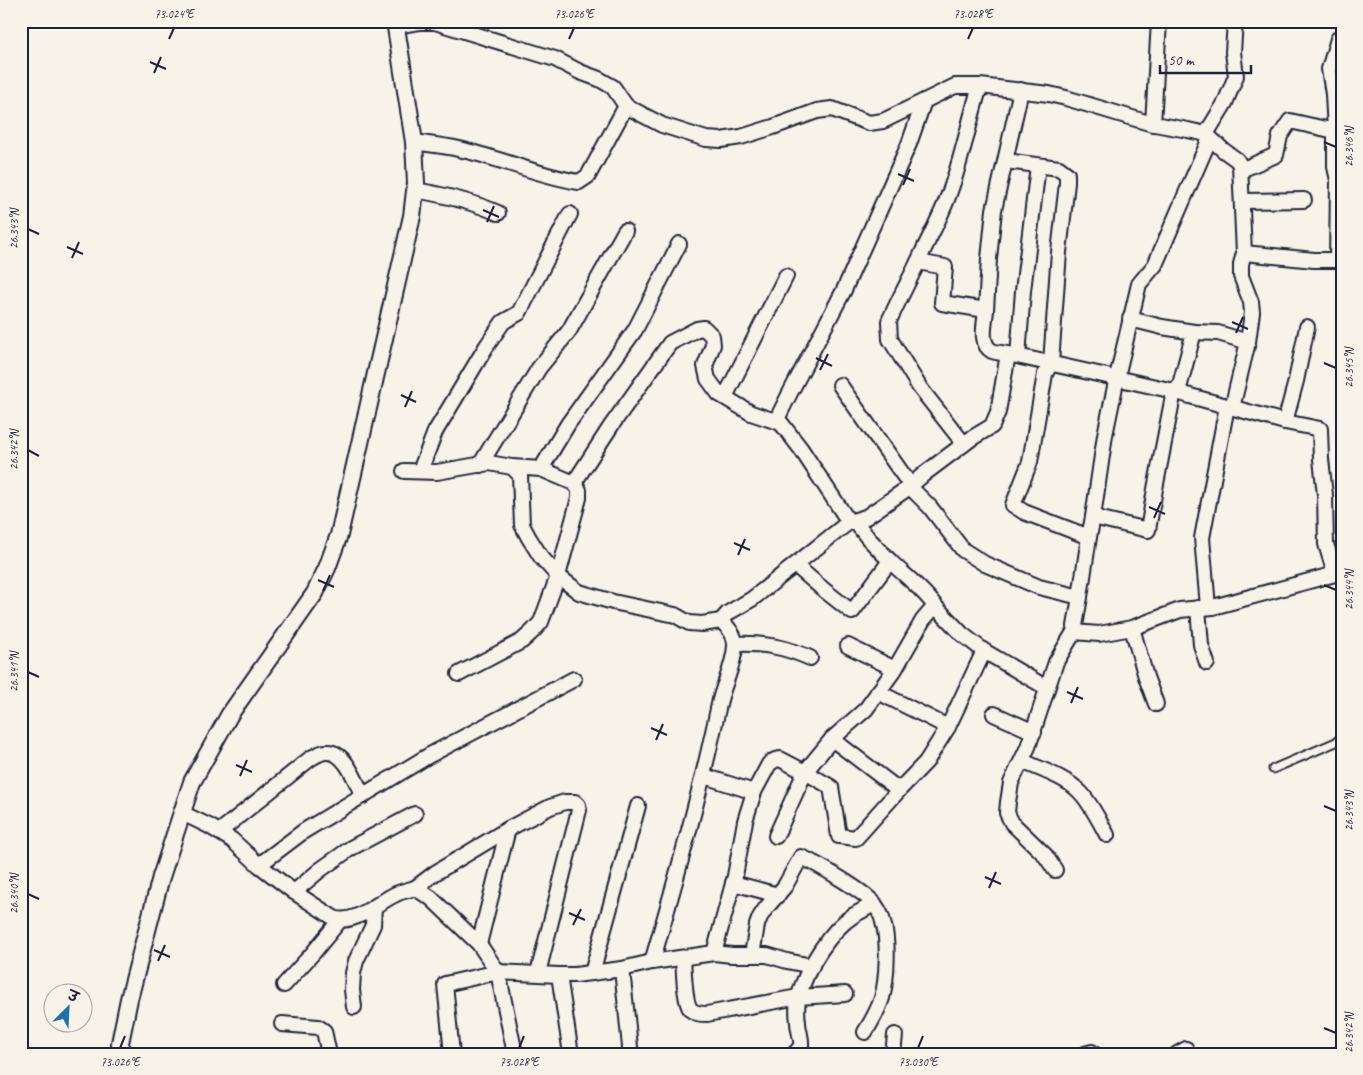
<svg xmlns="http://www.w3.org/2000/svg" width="1363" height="1075" viewBox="0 0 1363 1075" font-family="Caveat,'Playpen Sans Deva',sans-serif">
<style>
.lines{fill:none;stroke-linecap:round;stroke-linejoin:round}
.service-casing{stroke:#22223b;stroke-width:11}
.minor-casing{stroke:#22223b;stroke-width:18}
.tertiary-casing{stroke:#22223b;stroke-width:20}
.service{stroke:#f7f3e8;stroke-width:7}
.minor{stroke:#f7f3e8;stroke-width:14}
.tertiary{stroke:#f7f3e8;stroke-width:16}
.ticks{fill:none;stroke:#22223b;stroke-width:2}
.neatline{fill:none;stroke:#22223b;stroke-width:2}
.ticks-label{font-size:12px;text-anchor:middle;fill:#22223b}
</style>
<rect width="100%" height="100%" fill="#f7f3e8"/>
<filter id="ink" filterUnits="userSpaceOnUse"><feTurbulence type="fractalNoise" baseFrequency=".02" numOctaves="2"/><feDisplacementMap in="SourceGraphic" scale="10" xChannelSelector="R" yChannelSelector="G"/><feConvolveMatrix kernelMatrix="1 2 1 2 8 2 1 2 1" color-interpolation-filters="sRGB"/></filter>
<g filter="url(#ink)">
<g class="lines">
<!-- service casing -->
<g class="service-casing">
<path id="service" d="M1273,769L1336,742L1342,737"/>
</g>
<!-- minor casing -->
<g class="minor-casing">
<g id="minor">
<path d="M395,26L419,22H435L555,59L580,72L599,79L613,87L626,106L662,125L706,139L721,140L741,137L773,127L817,111L832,109L869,123L883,121L955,86H980L1049,94L1066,98L1149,123L1188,130L1206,134L1223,150L1237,160L1240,165L1244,253L1314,260H1342"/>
<path d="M980,86C969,122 962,159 949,194C941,217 928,239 918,262L945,267L942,303L986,310C985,323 979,344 992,351C997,353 1003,353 1008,354"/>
<path d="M1153,124L1159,21"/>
<path d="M1335,131L1333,94L1329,69L1338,39"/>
<path d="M1206,134L1225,103L1236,76L1233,52L1235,21"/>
<path d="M414,142C432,145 450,146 467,151C505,160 540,176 579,182L588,176L626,106"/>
<path d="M1006,161L1059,168L1067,174V183L1059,252L1051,363L1045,374L1030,462L1013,505L1024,512L1089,537L1093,517L1105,435L1117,377L1139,284L1155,265L1210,138"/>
<path d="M1241,170L1276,155L1280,136L1290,121L1335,131V167L1338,180"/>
<path d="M415,190C444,195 471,201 498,213"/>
<path d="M1243,201L1304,200"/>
<path d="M1244,253L1241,264V276L1251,302L1252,312L1248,342"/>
<path d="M1337,260L1338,180L1342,178"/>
<path d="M918,262L898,302L889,321L890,339L920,388L964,444"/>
<path d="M986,310L989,259L994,210L1021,90"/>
<path d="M1130,319L1162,327L1194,332L1178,392"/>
<path d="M1194,332L1218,333L1248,342L1232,408"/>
<path d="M1018,356L1023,291L1038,166"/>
<path d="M840,385L911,486"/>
<path d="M725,397L786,276"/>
<path d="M776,421L790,393L844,290L909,144L924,101"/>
<path d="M1285,422L1296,381L1307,327"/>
<path d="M480,465L539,368L569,331L625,231"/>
<path d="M541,469L568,424L635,330L679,244"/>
<path d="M404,471L437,472L489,463L512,467L520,475L522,525L529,538L541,557L558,576L579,592L613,602L675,615L689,623L702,624L721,621C728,627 736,636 735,646C734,666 723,685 719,704C701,791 677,876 652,962"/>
<path d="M420,471L435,432L486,347L503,322L519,313L570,214"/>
<path d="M574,483L611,426L670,343L697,329L704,328L712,336L713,345L705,366L708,379L719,394L751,413L781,423L801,449L849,522"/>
<path d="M910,487L930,507L963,550L985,564L1039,587L1080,597"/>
<path d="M1093,517L1148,530L1155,489L1174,391"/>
<path d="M890,561C905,576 923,589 935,606"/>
<path d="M795,565L824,590L852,612L890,561L868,538L855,521"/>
<path d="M1208,607L1202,538L1227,406"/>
<path d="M1198,608L1201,645L1207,663"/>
<path d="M721,621L728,613L752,599L849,522L866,517L908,488L924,474L972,438L992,426L998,412L1008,354L1174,391L1190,396L1285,422L1320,429L1321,459L1325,495L1326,544L1335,574L1342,571"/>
<path d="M1132,628L1146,677L1156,704"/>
<path d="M1074,632L1099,634L1132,628L1180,610L1213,607L1335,574"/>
<path d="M736,644C764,643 785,647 810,658"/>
<path d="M848,646L895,669"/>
<path d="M459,674L522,641L533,631L541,622L558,576L579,498V490L574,483L541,469L512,467"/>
<path d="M878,692L948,727L984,651L1047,688"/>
<path d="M994,714L1034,732"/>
<path d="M832,739L899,790L926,762L948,727"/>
<path d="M1022,761C1040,769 1067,778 1080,792C1090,802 1100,822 1107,835"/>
<path d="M704,776L754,792"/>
<path d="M182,813L209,826L232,840L259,865L294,892L334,918C354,926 378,902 396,894C402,891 409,890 415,888L431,898L479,944L498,972L559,975H575L622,969L652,962L714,953L732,955H767L787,961L812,966"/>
<path d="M219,832L311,758C315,756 321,752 326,752C345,750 356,782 363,796"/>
<path d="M776,836L805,772L831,787L839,836L856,838L899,790"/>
<path d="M259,865L304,831L428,756L574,679"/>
<path d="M1055,870L1045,855L1012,823L1007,813L1008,802L1011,783L1028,747L1056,662L1074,632L1080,597L1089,537"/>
<path d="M733,883L778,895"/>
<path d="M415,888L435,873L508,829L550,807L565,802H575L578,805L579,810L538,973"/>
<path d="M294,892L320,870L351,848L415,814"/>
<path d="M479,944L508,829"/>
<path d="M714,953L735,876L745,821L754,792L769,764L775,760L780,759L805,772L832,739L866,709L895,669L923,620L935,606L962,634L984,651"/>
<path d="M752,955L757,925L760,917L766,908L785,886L801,857C816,863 867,893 875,905C878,909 882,916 883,922C889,941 887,979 882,998C878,1010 872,1021 865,1032"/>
<path d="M683,958C684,969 684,1002 691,1010C696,1014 701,1014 707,1014L798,997L845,994"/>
<path d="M622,969L630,1047V1054"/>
<path d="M592,973L638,806"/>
<path d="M559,975L571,1054"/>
<path d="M284,985L313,953L340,920"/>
<path d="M354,1007L352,990L353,973L356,961L373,925L374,907"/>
<path d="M282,1024L318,1027L324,1031L329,1054"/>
<path d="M452,1054L445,984L498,972L515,1054"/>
<path d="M794,1054C797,1051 800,1049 801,1045C802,1038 798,1030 798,1022C797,1015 797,1003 799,996C806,969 830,930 854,915C861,911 868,908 874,903"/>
<path d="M893,1054L895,1035"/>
<path d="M1085,1054L1092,1052V1054"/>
<path d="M1177,1054L1186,1049"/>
</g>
</g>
<!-- tertiary casing -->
<g class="tertiary-casing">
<path id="tertiary" d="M120,1054V1043L129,999L161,877L192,782L230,714L315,593L327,568L339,535L412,216L416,183L414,142L395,21"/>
</g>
<!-- service -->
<use href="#service" class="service"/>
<!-- minor -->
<use href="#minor" class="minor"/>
<!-- tertiary -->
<use href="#tertiary" class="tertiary"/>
</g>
</g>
<!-- ticks -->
<path class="ticks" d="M169,39L174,28M569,39L574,28M968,39L973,28M150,62L166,69M154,73L161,57M1324,142L1336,147M898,174L914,181M903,185L910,169M483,210L499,217M487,222L494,206M28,229L39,234M67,247L83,254M72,258L79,242M1232,322L1248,329M1236,333L1243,317M816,358L832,366M1324,363L1336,368M820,370L828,354M401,395L416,402M405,407L412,391M28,450L39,456M1149,507L1165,514M1154,518L1161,502M734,543L750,550M738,555L745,539M318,580L334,587M1324,585L1336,590M323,591L330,575M28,672L39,677M1067,692L1083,699M1071,703L1078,687M651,728L667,735M656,740L663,724M236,765L252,772M240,776L247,760M1324,806L1336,811M985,877L1001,884M989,888L996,872M28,894L39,899M569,913L585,920M573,925L581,909M154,950L170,957M158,961L165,945M1324,1028L1336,1033M120,1048L125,1036M519,1048L524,1036M918,1048L923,1036"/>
<!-- margin -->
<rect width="1363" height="1075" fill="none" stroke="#f7f3e8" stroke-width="55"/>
<!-- north arrow -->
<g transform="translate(68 1008) rotate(24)"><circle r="24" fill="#f7f3e8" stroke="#a29fa3"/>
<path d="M0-4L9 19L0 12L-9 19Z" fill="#1f6fb2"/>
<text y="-8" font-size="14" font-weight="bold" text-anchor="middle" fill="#22223b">उ</text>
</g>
<!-- scale -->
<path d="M1160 65v8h91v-8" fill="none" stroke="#22223b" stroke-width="2.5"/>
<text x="1168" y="65" font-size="15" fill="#22223b" stroke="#f7f3e8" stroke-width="4" paint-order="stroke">50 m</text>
<rect x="28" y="28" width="1308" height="1020" class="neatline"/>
<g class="ticks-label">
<text x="174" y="18">73.024°E</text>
<text x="574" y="18">73.026°E</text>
<text x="973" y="18">73.028°E</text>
<text transform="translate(1349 147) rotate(-90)" y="4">26.346°N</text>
<text transform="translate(14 229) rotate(-90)" y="4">26.343°N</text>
<text transform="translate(1349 368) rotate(-90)" y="4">26.345°N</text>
<text transform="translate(14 450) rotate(-90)" y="4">26.342°N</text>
<text transform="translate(1349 590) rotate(-90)" y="4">26.344°N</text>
<text transform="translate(14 672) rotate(-90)" y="4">26.341°N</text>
<text transform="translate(1349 811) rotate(-90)" y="4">26.343°N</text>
<text transform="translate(14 894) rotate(-90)" y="4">26.340°N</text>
<text transform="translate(1349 1033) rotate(-90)" y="4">26.342°N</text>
<text x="120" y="1066">73.026°E</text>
<text x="519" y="1066">73.028°E</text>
<text x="918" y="1066">73.030°E</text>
</g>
</svg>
